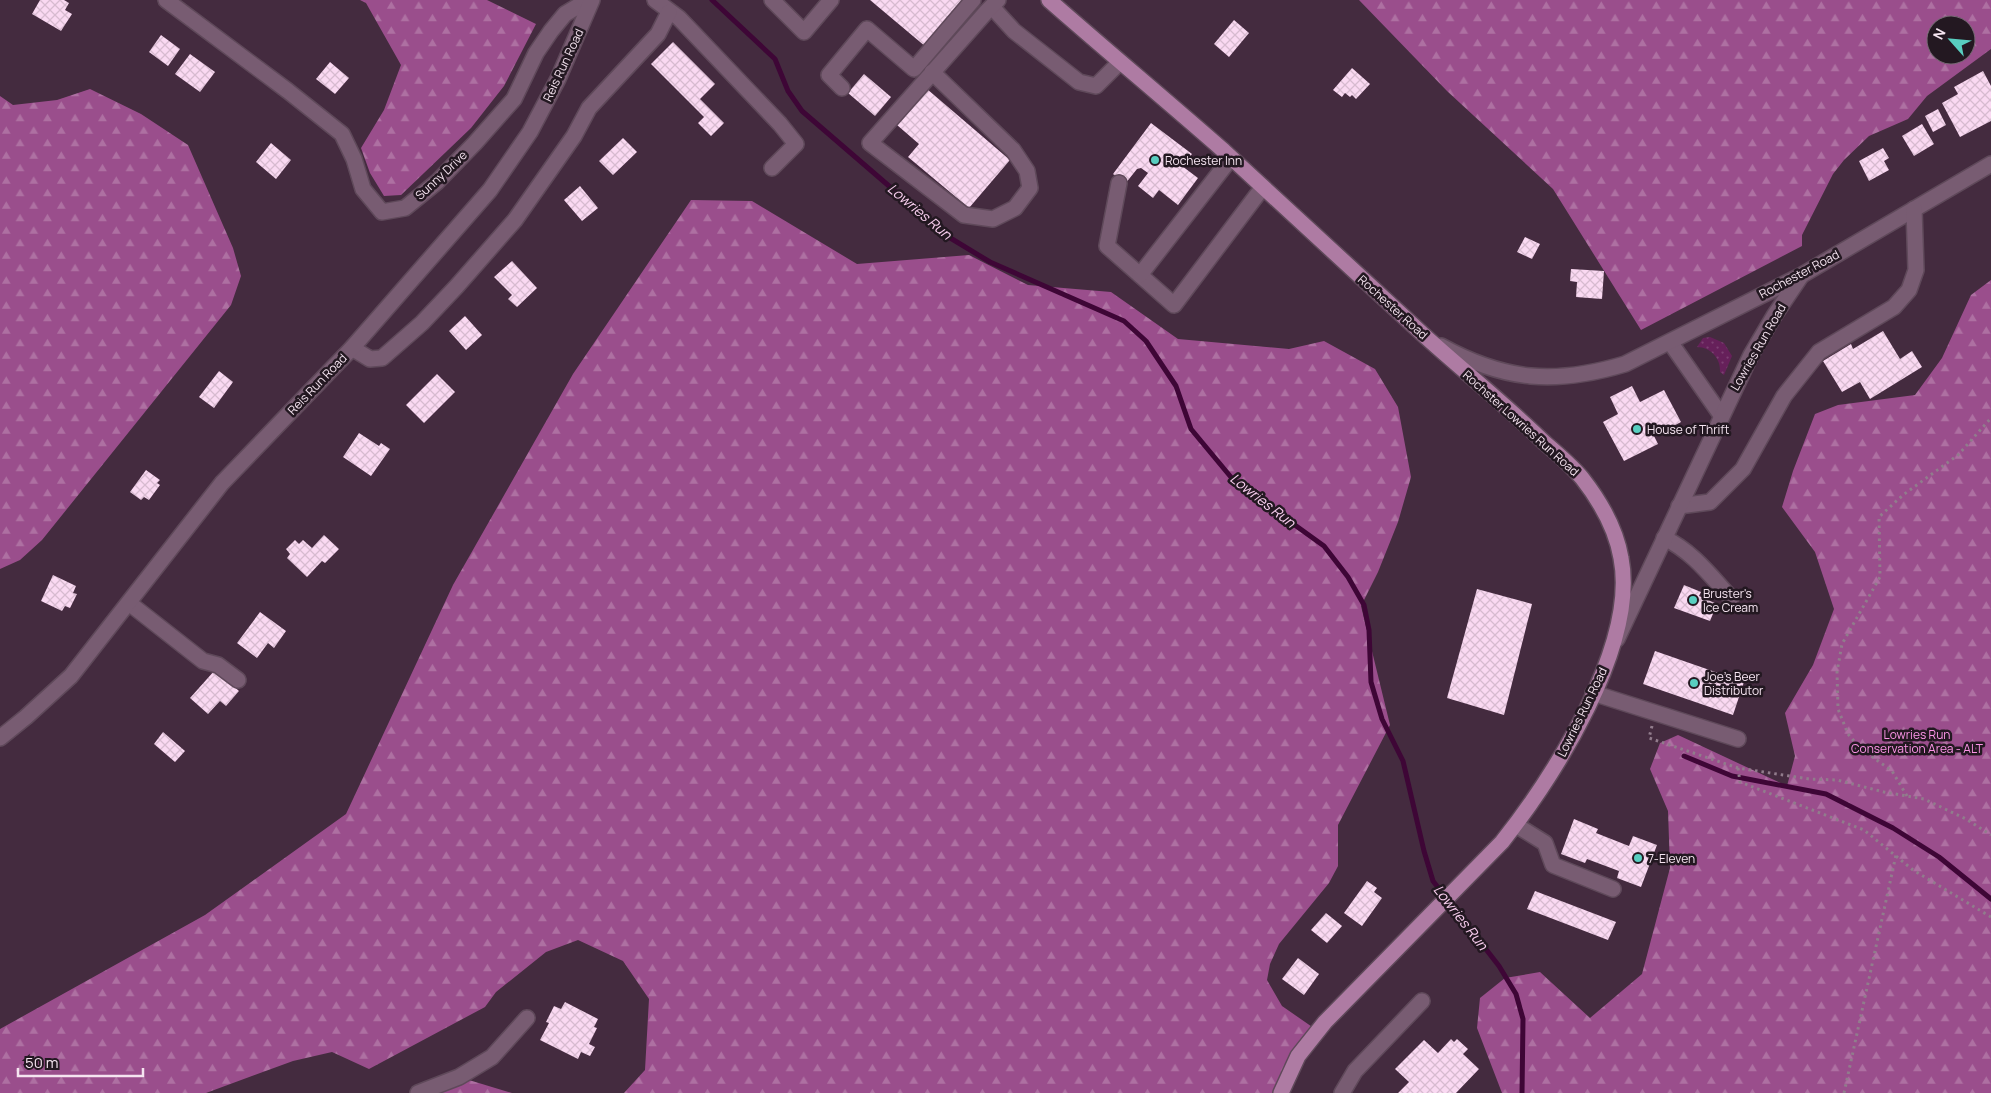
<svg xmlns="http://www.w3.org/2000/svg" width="1991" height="1093" viewBox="0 0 1991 1093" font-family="Manrope,sans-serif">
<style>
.grass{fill:url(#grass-dots)}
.forest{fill:url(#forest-firs);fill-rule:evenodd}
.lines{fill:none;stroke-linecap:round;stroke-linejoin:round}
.stream{stroke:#3e0636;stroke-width:5}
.building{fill:url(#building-cross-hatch)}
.minor-casing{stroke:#5f495a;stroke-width:18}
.major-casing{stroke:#5f495a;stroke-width:18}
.path{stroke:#917c8c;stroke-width:3;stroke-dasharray:2.5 4;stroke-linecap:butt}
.minor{stroke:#785c72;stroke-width:15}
.major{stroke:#ae7ba3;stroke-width:15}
.poi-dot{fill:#58cec0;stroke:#231821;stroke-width:2}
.labels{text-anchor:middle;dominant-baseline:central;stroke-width:5;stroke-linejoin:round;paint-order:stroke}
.street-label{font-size:12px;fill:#f5e4f0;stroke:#231821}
.poi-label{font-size:12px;fill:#f5e4f0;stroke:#231821;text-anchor:start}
.park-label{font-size:12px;fill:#fd95e8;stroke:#231821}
.water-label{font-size:14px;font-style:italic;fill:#facff0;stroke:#231821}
</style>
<defs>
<pattern id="grass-dots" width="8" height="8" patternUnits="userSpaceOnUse" patternTransform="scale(1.25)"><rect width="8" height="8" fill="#66205a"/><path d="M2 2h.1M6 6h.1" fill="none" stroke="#7c4072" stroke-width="1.8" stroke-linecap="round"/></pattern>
<pattern id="forest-firs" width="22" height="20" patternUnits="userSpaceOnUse" patternTransform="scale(1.25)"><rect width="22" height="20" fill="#9a4e8c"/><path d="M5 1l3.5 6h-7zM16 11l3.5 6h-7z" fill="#ae70a2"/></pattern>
<pattern id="building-cross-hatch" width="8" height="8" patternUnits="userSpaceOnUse" patternTransform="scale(1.25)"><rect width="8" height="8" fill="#fad9f2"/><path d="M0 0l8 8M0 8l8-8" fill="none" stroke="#d7bbd0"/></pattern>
</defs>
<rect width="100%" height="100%" fill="#442b3f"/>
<!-- grass -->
<path class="grass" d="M1710,337L1724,343L1732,356L1724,375L1720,372C1721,359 1711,347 1697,347L1703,338Z"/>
<!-- forest -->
<g class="forest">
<path d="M360,0H487L536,24L504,86L471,128L401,195L384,196L370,173L361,148L384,110L401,65L366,3Z"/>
<path d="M1359,0H1991V49L1927,96L1908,119L1869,136L1844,160L1833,174L1802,235V246L1641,330L1553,189L1447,91ZM1936,25H1966V55H1936Z"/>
<path d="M90,89L141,114L188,145L233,248L241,276L231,305L42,540L20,560L0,569V96L13,105L57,100Z"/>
<path d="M691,200L752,201L857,264L969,255L1028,285L1111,292L1178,339L1289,349L1324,341L1375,369L1398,407L1411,477L1398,522L1378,572L1361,606L1390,725L1338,825V866L1329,883L1279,944L1270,964L1267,980L1282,1006L1318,1031L1281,1093H624L645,1070L649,999L623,961L578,940L546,952L496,992L485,1007L369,1069L332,1052L293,1061L206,1093H0V1029L205,915L346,814L453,585L573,374Z"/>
<path d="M1991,280V1093H1502L1477,1028L1480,998L1505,978L1540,972L1590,1018L1642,974L1670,868L1668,811L1650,769L1660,743L1678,735L1787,786L1795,756L1785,713L1813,665L1834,609L1815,552L1782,507L1793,471L1815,414L1838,405L1915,395L1942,358L1971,295Z"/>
<path d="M459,1077L512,1093H418Z"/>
</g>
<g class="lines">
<!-- stream -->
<g class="stream">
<path d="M712,0L775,59L788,91L802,111L947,236L990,262L1124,321L1146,341L1176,386L1191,429L1235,482L1324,546L1348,577L1364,605L1369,630L1371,682L1382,719L1403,761L1424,851L1433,881L1499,966L1516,994L1523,1019L1522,1093"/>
<path d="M1684,756L1732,776L1826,794L1893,828L1939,857L1991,899"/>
</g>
</g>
<!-- building -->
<g class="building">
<path d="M40,0H64L69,3L65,10L72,14L61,31L32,14Z"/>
<path d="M870,0H966L926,47Z"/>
<path d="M1234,20L1249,33L1229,57L1214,44Z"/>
<path d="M161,35L180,49L168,66L149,52Z"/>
<path d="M673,42L715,84L700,99L724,123L711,136L698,123L704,117L651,64Z"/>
<path d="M190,54L215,72L200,92L175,74Z"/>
<path d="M330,62L349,78L335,94L316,79Z"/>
<path d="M1352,68L1370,84L1356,99L1352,95L1350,97L1345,93L1342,97L1333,90Z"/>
<path d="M1983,71L1991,86V121L1960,137L1942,103L1958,94L1954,87Z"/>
<path d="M864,74L891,97L875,116L848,93Z"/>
<path d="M927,89L1010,160L969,208L908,157L919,144L897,125Z"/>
<path d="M1938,109L1946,125L1933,132L1925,116Z"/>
<path d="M1151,123L1192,154L1182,166L1198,178L1178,205L1159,190L1153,198L1138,186L1148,173L1141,168L1137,169L1125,184L1113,174Z"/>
<path d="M1922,124L1934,144L1914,156L1902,136Z"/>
<path d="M623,138L637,152L613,175L599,161Z"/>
<path d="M271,143L291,160L276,179L256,162Z"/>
<path d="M1883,148L1889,158L1884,161L1889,170L1869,181L1859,161Z"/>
<path d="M580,186L598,208L582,221L564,200Z"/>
<path d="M1525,237L1540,244L1532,259L1517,252Z"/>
<path d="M512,261L537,288L517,307L508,299L512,295L494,277Z"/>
<path d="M1571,269L1604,271L1602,299L1576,297L1577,282L1570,281Z"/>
<path d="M465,316L482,335L466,350L449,331Z"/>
<path d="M1883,331L1900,359L1912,351L1922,367L1870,399L1860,382L1842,392L1823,361L1851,344L1853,349Z"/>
<path d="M219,371L233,382L214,408L199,397Z"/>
<path d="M437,374L455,392L424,423L406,405Z"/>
<path d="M1632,386L1640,402L1664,390L1681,422L1654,436L1658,444L1624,461L1603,422L1618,414L1610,397Z"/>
<path d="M359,433L379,446L381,443L390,449L371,476L343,457Z"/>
<path d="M146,470L160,480L157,483L160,485L149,500L144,497L141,500L130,492Z"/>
<path d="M324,535L339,549L325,563L322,561L307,577L287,558L290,554L286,549L295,540L299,544L303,540L312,548Z"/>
<path d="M53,575L76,586L73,593L77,594L70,608L65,606L62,611L41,601Z"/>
<path d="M1684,585L1701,592L1699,596L1717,604L1710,621L1674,608Z"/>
<path d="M1477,589L1532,604L1504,715L1447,698Z"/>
<path d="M260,612L286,631L274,648L268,643L257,658L237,643Z"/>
<path d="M1655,651L1744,682L1733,715L1643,684Z"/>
<path d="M215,670L239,691L226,706L220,701L208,714L190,698Z"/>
<path d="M163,732L185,751L175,762L154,744Z"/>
<path d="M1574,819L1598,829L1596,833L1629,846L1633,836L1657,845L1641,887L1617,878L1619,871L1587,859L1585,863L1561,854Z"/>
<path d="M1367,881L1377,888L1374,892L1382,898L1362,926L1344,913Z"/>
<path d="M1535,891L1616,922L1608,940L1527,909Z"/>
<path d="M1326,913L1342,926L1327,943L1311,930Z"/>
<path d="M1298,958L1319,974L1304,995L1282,979Z"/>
<path d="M565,1002L598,1019L594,1027L597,1028L589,1044L595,1047L590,1056L581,1052L578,1059L540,1040L549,1023L546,1022L554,1006L561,1009Z"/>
<path d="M1451,1039L1454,1042L1457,1039L1468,1049L1463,1054L1479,1069L1456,1093H1398L1409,1082L1395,1069L1424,1040L1438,1053Z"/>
</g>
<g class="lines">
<!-- minor casing -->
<g class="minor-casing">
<g id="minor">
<path d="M166,0L288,91L342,134L354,159L363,189L382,212L405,208L437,182L475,143L514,99L536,53L551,31L565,14L588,0"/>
<path d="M655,0L679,18L780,124L796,144L772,168"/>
<path d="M772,0L804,32L831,0"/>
<path d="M992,7L1014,31L1079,82L1096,86L1120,62"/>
<path d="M932,72L1013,150L1027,171L1030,188L1015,208L993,219L964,215L870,143L987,11L998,0"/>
<path d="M842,88L829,75L867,29L914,69L973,0"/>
<path d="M1119,183L1107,246L1174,305L1263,187"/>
<path d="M1140,275L1231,158"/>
<path d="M1670,342L1721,415"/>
<path d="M1441,346C1505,381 1555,385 1625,364L1802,275L1991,164"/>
<path d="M352,348L370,359L382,358L422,323L457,286L515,220L574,136L589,108L658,34L669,12"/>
<path d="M1679,506L1710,502L1743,469L1784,396L1819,352L1894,307L1909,290L1916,270L1914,209"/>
<path d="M1664,538C1692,551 1710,575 1731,598"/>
<path d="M129,603L203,661L218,665L238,680"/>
<path d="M1617,639L1751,355L1774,316L1801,276"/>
<path d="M1593,693L1738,739"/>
<path d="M0,738L26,717L71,676L222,483L352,348L490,190L530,132L558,79L592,0"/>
<path d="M1516,825L1545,843L1553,865L1613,889"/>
<path d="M418,1093L459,1077L492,1057L527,1018"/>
<path d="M1342,1093L1355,1071L1422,1001"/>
</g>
</g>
<!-- major casing -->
<g class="major-casing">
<path id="major" d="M1049,0C1107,51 1166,100 1224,151C1292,213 1359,276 1427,338C1466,373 1507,406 1545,443C1558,454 1571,465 1582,478C1600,501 1616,529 1621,558C1638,645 1554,776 1502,842L1325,1022L1298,1056L1281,1093"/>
</g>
<!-- path -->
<g class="path">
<path d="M1652,726L1649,738L1738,768L1809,779L1837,780L1884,792L1924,799L1966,819L1991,835"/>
<path d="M1738,768L1740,782L1864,830L1913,870L1991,917"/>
<path d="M1907,796L1892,771L1860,748L1848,734L1838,709L1837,672L1842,644L1880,577L1879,517L1903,495L1958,455L1991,418"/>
<path d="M1844,1093L1896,855"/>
</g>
<!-- minor -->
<use href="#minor" class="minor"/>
<!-- major -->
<use href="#major" class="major"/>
</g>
<!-- markers -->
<g class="poi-dot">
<circle cx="1155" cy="160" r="5"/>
<circle cx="1637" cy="429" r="5"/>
<circle cx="1693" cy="600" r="5"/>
<circle cx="1694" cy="683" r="5"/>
<circle cx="1638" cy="858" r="5"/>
</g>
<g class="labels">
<!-- street labels -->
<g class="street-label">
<text transform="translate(563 65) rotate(-65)">Reis Run Road</text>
<text transform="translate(441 175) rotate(-43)">Sunny Drive</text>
<text transform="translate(1799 274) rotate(-28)">Rochester Road</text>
<text transform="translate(1393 307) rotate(42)">Rochester Road</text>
<text transform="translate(1758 347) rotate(-60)">Lowries Run Road</text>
<text transform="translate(317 384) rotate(-46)">Reis Run Road</text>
<text transform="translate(1521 423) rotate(42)">Rochster Lowries Run Road</text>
<text transform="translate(1582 712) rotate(-64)">Lowries Run Road</text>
</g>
<!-- poi labels -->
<g class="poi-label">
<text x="1165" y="160">Rochester Inn</text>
<text x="1647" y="429">House of Thrift</text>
<text x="1703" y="593">Bruster's<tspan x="1703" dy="14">Ice Cream</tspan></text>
<text x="1704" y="676">Joe's Beer<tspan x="1704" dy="14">Distributor</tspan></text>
<text x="1648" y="858">7-Eleven</text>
</g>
<!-- park labels -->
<g class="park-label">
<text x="1917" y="734">Lowries Run<tspan x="1917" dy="14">Conservation Area - ALT</tspan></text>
</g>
<!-- water labels -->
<g class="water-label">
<text transform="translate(920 211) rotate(40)">Lowries Run</text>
<text transform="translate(1263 500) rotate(38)">Lowries Run</text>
<text transform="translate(1461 917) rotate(52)">Lowries Run</text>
</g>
</g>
<!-- north arrow -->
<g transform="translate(1951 40) rotate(297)"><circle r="24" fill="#231821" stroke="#776a74"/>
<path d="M0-4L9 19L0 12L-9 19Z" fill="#58cec0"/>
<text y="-8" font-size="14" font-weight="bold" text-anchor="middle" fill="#f5e4f0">N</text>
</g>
<!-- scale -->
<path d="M18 1068v8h125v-8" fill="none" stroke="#f5e4f0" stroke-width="2.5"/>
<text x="25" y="1068" font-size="15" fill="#f5e4f0" stroke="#231821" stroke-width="4" paint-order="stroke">50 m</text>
</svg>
